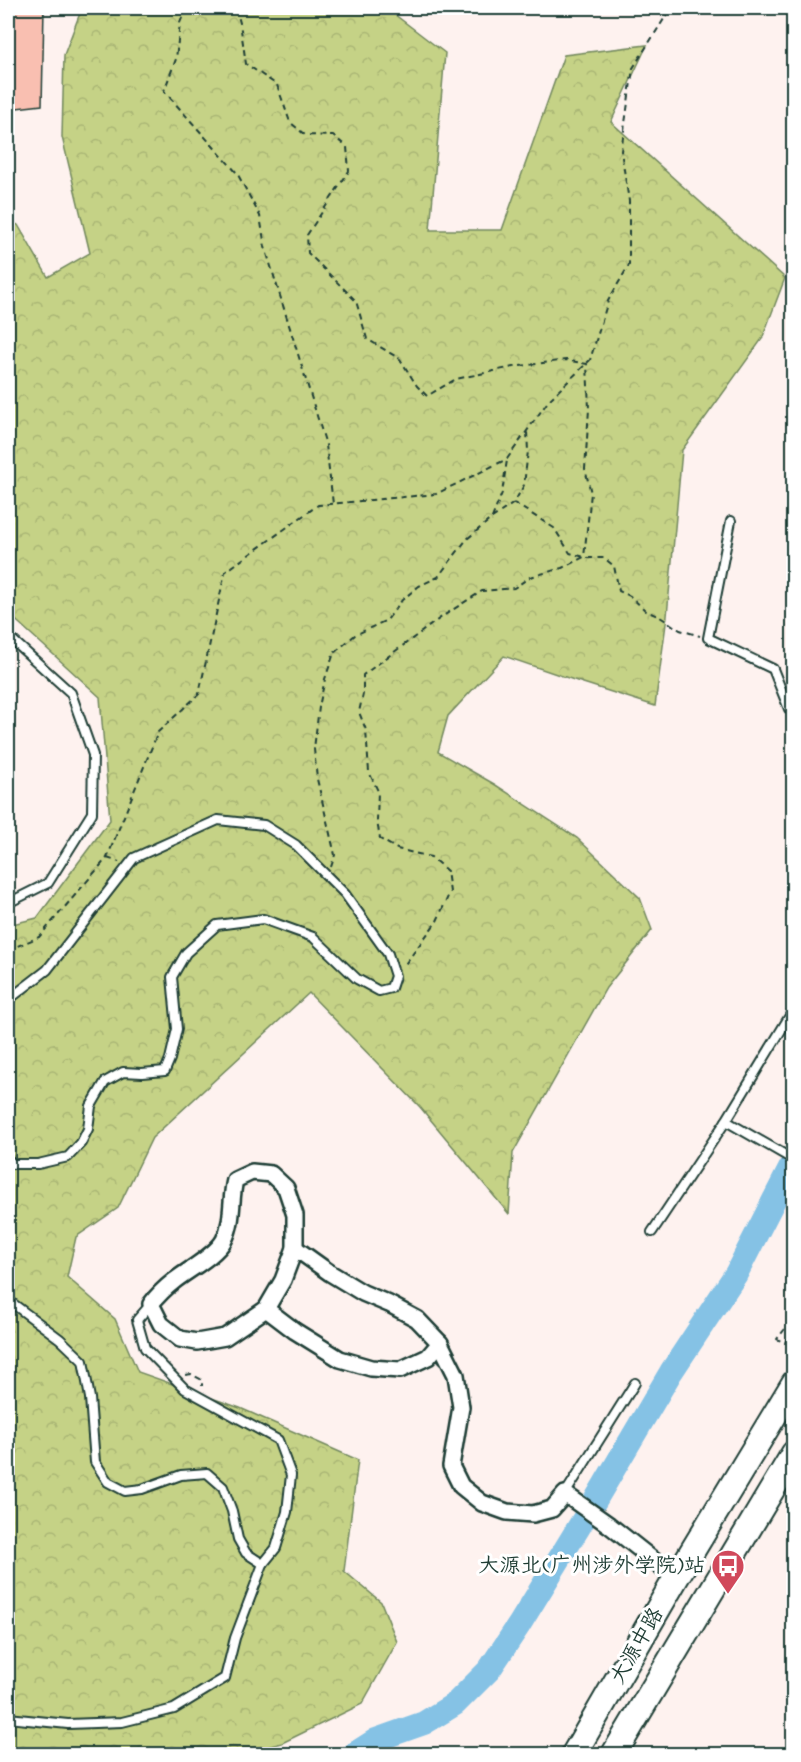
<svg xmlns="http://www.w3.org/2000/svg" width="801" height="1762" viewBox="0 0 801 1762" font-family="Mynerve,'LXGW WenKai TC',sans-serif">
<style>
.forest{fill:url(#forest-crowns);stroke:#72885d;stroke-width:1.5}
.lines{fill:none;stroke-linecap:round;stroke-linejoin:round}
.river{stroke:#85c2e5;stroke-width:24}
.building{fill:#f9bfb1;stroke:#1f3d34;stroke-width:1.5}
.service-casing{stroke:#1f3d34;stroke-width:12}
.minor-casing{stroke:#1f3d34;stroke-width:20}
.primary-casing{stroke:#1f3d34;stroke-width:28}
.path{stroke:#1f3d34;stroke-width:2;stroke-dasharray:6 4.5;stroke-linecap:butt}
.service{stroke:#fff;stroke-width:8}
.minor{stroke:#fff;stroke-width:15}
.primary{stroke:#fff;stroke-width:24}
.labels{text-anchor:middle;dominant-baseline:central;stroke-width:6;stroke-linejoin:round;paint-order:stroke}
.poi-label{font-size:21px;fill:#1f3d34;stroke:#fff;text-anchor:end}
.street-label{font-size:21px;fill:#1f3d34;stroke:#fff}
</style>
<defs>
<pattern id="forest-crowns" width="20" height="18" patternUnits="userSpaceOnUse" patternTransform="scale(1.5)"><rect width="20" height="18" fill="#c5d286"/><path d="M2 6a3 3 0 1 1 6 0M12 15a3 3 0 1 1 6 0" fill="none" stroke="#a9b574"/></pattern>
</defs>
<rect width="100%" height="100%" fill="#fef2ef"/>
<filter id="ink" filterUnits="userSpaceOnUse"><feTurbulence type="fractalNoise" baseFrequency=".0167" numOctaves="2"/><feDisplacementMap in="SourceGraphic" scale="12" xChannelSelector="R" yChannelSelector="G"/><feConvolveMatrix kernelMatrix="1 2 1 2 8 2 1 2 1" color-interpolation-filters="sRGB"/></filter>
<g filter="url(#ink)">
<!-- forest -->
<path class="forest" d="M82,8H386L445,53L430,230H502L564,55L647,45L611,122L785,278L762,339L682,450L667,616L655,706L577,681L504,656L448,716L438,752L494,784L577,838L640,898L652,930L606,988L513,1153L509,1214L420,1107L309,993L152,1138L118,1208L76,1237L67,1277L115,1319L138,1372L240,1408L358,1460L344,1571L381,1602L397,1642L362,1704L282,1743L241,1754H8V925L37,918L110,820L100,697L8,613V220L18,225L48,277L90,253L62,137L64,55Z"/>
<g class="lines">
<!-- river -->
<path class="river" d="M354,1754L376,1740L424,1723L455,1704L489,1670L519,1625L596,1499L671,1372L736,1274L794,1161"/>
</g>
<!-- building -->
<path class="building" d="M8,8H44L42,105L8,109Z"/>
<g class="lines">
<!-- service casing -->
<g class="service-casing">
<g id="service">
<path d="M731,521L708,638L773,669L789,709L794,714"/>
<path d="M8,636L71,693L93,755L92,813L48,883L8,903"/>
<path d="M8,1000L47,970L134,858L218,820L264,825L296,845L345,894L388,954L395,976L391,988L379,991L357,979L313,937L263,919L217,925L186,953L172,977L177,1029L170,1059L165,1071L142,1073L123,1072L105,1082L91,1106L88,1129L81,1143L68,1157L38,1164H13L8,1159"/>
<path d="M726,1121L794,1160"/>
<path d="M652,1232L726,1121L794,1009"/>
<path d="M8,1300L60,1339L83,1361L90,1398L95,1462L108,1482L125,1491L142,1489L181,1475L207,1473L223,1487L232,1511L238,1539L246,1553L263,1564"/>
<path d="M565,1494L635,1383"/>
<path d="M8,1718L68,1724L122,1722L174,1709L225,1678L235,1638L263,1564L276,1548L287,1512L291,1475L278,1440L185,1389L145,1348L137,1320L151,1304"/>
</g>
</g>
<!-- minor casing -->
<g class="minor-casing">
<g id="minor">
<path d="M252,1172L271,1174L286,1188L295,1215V1248L283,1280L266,1309L225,1337L197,1342L180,1339L161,1324L151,1304C157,1296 165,1288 174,1281C188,1270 216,1255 224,1240C234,1221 230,1199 235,1180Z"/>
<path d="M295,1248L330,1273L363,1293L389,1304L417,1319L440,1343L456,1375L461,1407L451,1466L461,1486L482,1503L507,1512L533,1514L552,1509L565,1494L609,1525L676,1578"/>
<path d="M266,1309L295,1331L340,1359L371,1368L400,1370L428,1357L440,1343"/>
</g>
</g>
<!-- primary casing -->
<g class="primary-casing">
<g id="primary">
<path d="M574,1754L676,1578L794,1383"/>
<path d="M614,1754L794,1453"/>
</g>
</g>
<!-- path -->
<g class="path">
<path d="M186,8L180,23L176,59L164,91L237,173L260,216L265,247L326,445L333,504"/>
<path d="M236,8L240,23L246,64L277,85L290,122L305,135L333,136L347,147L349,171L307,235L308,253L356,301L367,339L400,359L417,386L427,396L456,379L513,367L566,360L587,364L589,409L585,469L591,493L584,557L562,568L530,577L514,588L482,591L443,616L363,675V694L359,712L366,730L369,772L378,791L377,821L380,839L397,849L431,857L447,871L450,892L437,921L403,967"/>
<path d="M514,503L554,528L570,553L588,558H604L614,566L619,591L630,596L646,611L660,617L680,630L700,636"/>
<path d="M492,518L502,493L507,460"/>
<path d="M107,858L119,862"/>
<path d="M331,867L335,855L317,779L314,749L319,707L325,679L334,653L355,635L387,620L402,600L419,586L438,577L467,539L492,518L514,503L524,485L528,451L527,432"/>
<path d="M8,950L39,937L107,858L158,732L199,694L225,572L318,505L436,494L507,459L549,400L590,360L608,301L629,265V201L621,151L633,68L671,8"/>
<path d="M785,1329L777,1339L785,1343L790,1330L794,1332"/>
<path d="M186,1375L191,1374L202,1380V1386"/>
</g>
<!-- service -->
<use href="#service" class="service"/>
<!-- minor -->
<use href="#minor" class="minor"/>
<!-- primary -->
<use href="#primary" class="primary"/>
</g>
</g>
<!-- icons -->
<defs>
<g id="bus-pin" transform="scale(1.725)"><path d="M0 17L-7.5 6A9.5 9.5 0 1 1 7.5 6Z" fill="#d1495b" stroke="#fff"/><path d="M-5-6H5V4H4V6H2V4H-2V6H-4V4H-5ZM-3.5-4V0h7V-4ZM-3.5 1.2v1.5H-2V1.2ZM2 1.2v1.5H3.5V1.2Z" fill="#fff"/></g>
</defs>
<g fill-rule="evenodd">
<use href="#bus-pin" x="728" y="1566"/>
</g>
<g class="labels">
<!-- poi labels -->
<g class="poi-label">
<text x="705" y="1566">大源北(广州涉外学院)站</text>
</g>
<!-- street labels -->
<g class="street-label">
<text transform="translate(637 1646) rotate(-60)">大源中路</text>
</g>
</g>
<!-- margin -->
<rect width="801" height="1762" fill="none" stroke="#fff" stroke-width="30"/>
<rect x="15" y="15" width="771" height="1732" fill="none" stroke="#1f3d34" stroke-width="2" filter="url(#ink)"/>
</svg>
